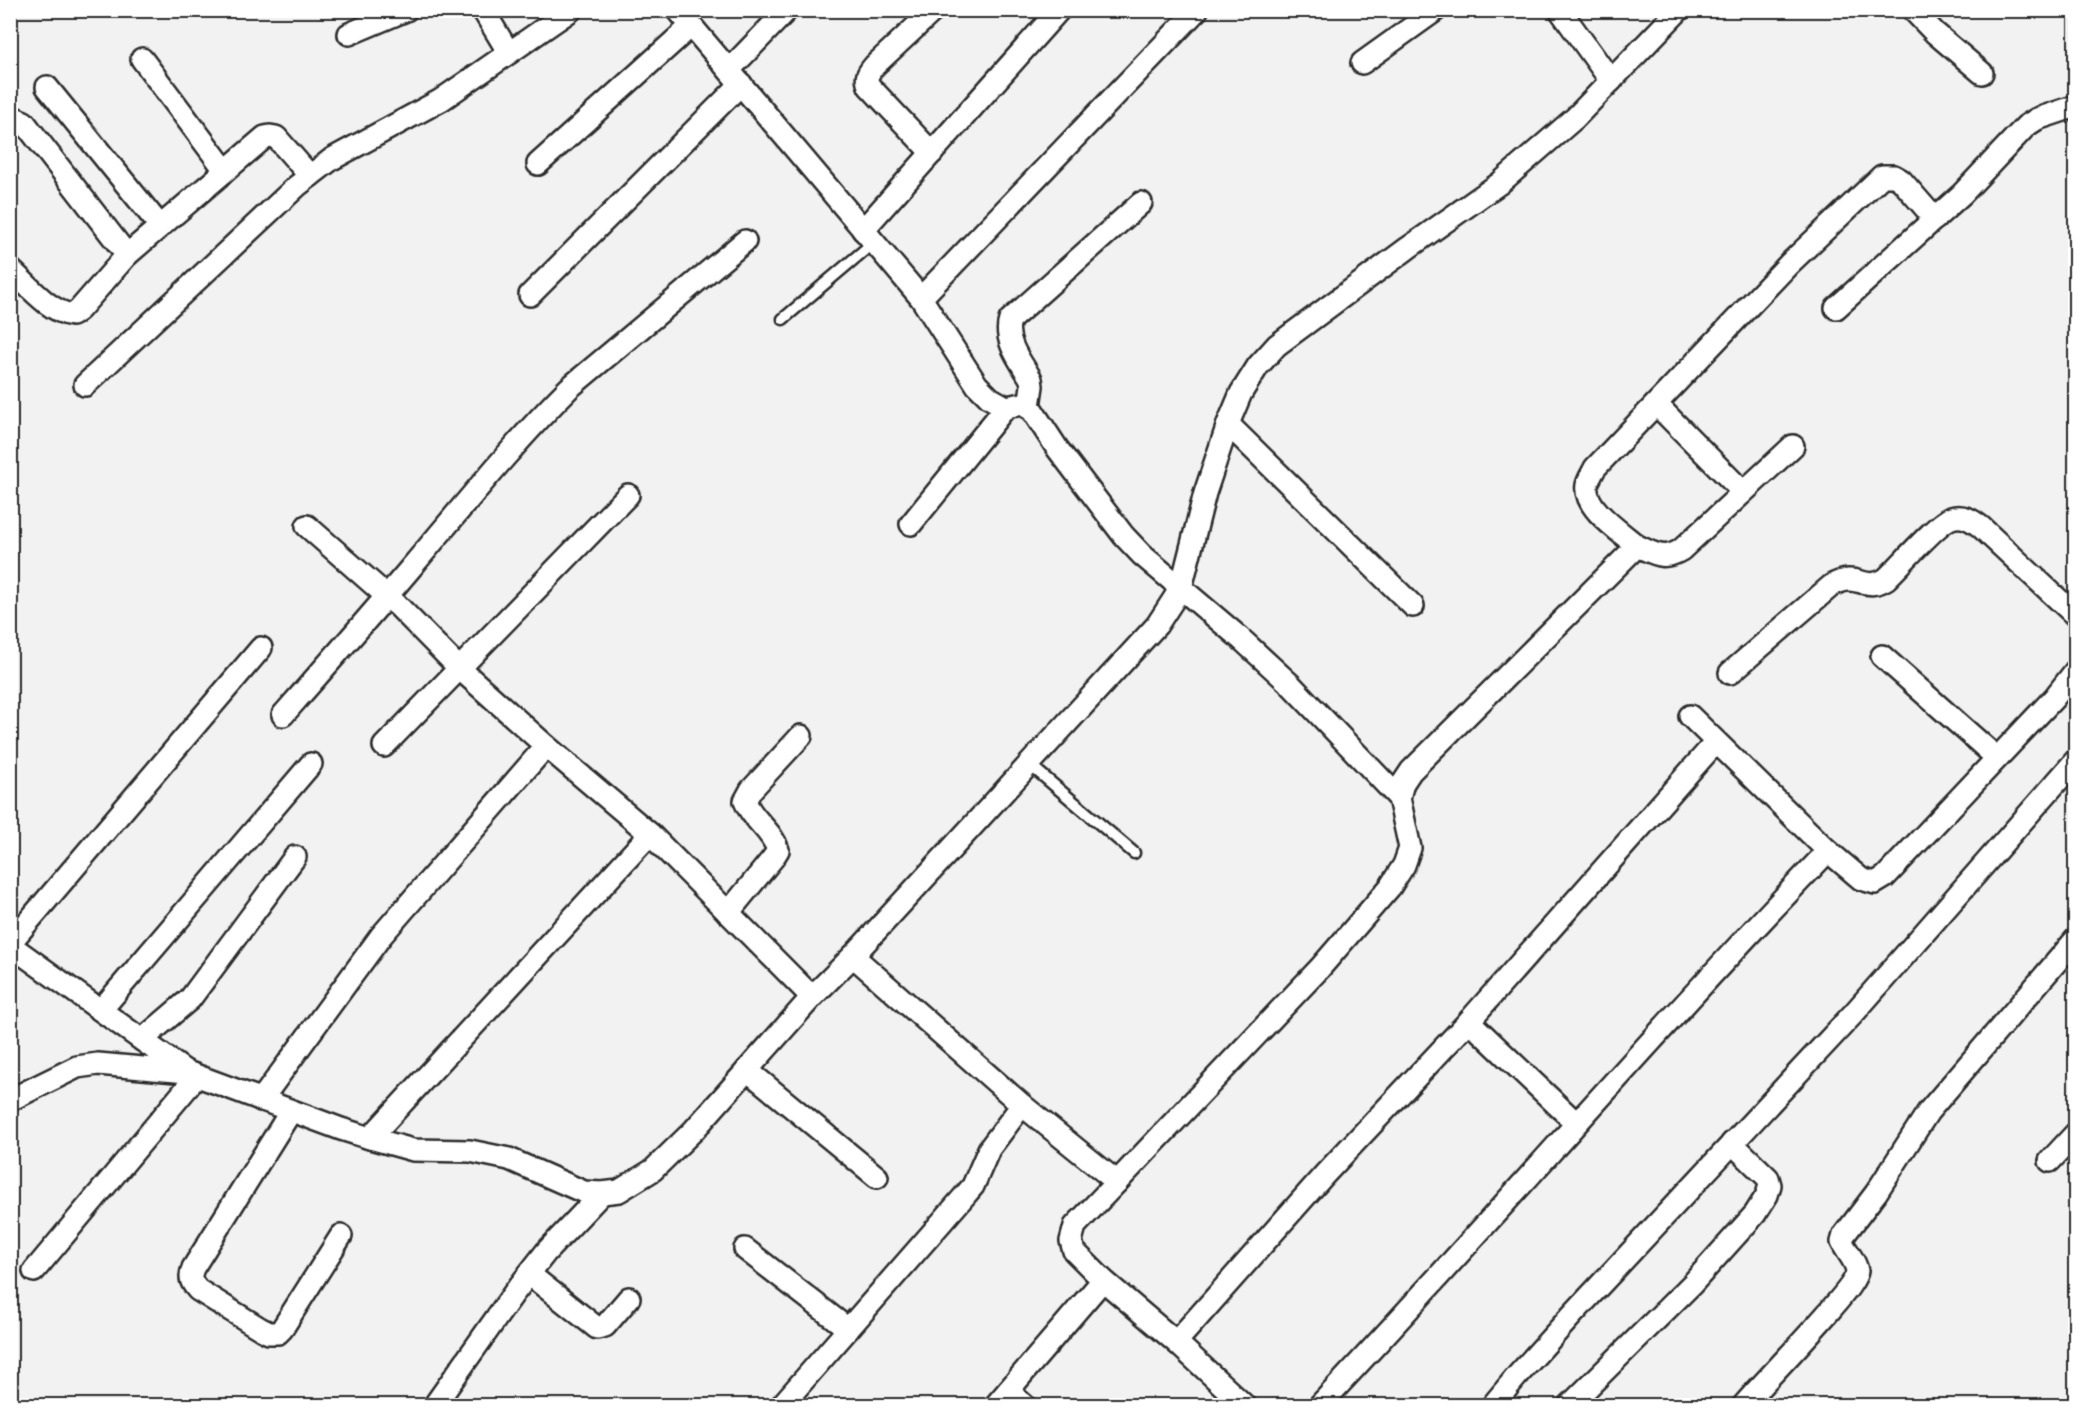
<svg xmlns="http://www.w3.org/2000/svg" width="2086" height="1416" viewBox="0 0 2086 1416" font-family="'Patrick Hand',sans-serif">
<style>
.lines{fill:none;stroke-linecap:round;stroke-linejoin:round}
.lane-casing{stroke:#2b2b2b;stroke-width:15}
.street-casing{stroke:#2b2b2b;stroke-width:26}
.lane{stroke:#fff;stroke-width:10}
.street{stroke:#fff;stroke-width:21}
</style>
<rect width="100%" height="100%" fill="#f2f2f2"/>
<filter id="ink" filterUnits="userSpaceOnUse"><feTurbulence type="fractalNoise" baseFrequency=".0167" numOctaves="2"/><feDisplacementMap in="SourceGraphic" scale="12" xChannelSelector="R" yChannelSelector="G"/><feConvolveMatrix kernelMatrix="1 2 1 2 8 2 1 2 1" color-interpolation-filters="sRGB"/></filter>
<g filter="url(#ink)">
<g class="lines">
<!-- lane casing -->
<g class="lane-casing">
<g id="lane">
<path d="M783,319L874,242"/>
<path d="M1029,764L1134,853"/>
</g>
</g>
<!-- street casing -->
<g class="street-casing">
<g id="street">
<path d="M483,10L509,53"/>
<path d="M678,10L921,298L977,385L990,398L1006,407L1022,404L1032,410L1057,448L1124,536L1142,555L1240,638L1291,685L1399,798"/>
<path d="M1560,10L1611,81"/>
<path d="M1913,10L1935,33L1982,73"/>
<path d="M349,34L406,10"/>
<path d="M142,59L225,170"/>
<path d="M1362,63L1436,10"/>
<path d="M729,70L787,10"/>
<path d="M47,87L160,226"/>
<path d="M10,116L24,122L127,255"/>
<path d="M932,153L869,86C865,77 868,73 875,65L934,10"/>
<path d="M538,164L691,26"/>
<path d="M863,230L1059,10"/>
<path d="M10,269C28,285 48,311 72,315L79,310L127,255L265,137L270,136L276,137L310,176"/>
<path d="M530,295L741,84"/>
<path d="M921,298L1197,10"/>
<path d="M1836,308L1962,194L2026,126L2037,119L2076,106"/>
<path d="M85,385L297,186L332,159L441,100L571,10"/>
<path d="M1656,404L1743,492"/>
<path d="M1029,406L1032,386L1031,379C1021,362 1003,340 1010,320L1141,203"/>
<path d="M1228,424L1413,606"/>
<path d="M911,524L1006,407"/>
<path d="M307,526L397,605L459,668L546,746L650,834"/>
<path d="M1637,546C1654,553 1663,561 1681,550L1793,446"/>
<path d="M1882,656L1997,758"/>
<path d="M1730,673L1831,586C1858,570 1863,593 1886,579C1899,567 1937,523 1951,518C1963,514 1972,520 1981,527L2076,616"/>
<path d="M283,715C327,665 372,614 415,563C465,504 514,443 569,388L745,241"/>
<path d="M1690,716L1828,851L1861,879L1875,883L1885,877L2054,698L2076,670"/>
<path d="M384,746L628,495"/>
<path d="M728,913L773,858L778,850C772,830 752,820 745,801L751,790L801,736"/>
<path d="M10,943L261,648"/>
<path d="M10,945L185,1071"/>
<path d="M853,956L1022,1105L1117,1182L1320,968L1390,887L1404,865L1410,848L1399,798L1403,783L1411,771L1637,546C1621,532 1583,508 1587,485C1588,480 1592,474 1595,468L1789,264L1882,176H1894L1901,180L1935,219"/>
<path d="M812,997L650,834L370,1138L413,1150L470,1151L509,1159L584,1192L602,1193L619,1191L653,1170L694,1130L812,997L853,956L1157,625L1181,588L1205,493L1228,424L1241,393L1258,366L1277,345L1408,248L1500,183L1575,118L1679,10"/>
<path d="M101,1010L311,764"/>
<path d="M1469,1021L1576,1123"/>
<path d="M142,1040L190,999L295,857"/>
<path d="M747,1070L877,1177"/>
<path d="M10,1100L77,1067L98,1064L187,1072L341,1129L370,1138"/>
<path d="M261,1100L381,936L546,746"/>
<path d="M291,1111L193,1268C189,1278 191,1282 198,1290L261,1329L269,1333H278L282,1329L341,1236"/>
<path d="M2050,1161L2076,1133"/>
<path d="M1117,1182L1075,1226L1071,1241L1074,1251L1103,1280L1176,1342L1245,1406"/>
<path d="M745,1249L848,1329"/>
<path d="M34,1271L197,1076"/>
<path d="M529,1274L597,1328L605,1326L629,1298"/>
<path d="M1176,1342L1325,1174L1469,1021L1716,742"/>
<path d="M1008,1391L1025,1406"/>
<path d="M434,1406L514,1293L546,1252L602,1193"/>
<path d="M781,1406L961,1200L973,1186L989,1149L1022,1105"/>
<path d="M995,1406L1103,1280"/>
<path d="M1319,1406C1491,1223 1654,1032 1828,851"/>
<path d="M1492,1406L1517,1376L1573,1314L1854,1013L2076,760"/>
<path d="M1569,1406L1692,1284L1755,1214L1767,1195L1770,1185L1768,1178L1732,1143"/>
<path d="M1743,1406C1760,1385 1857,1288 1857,1271C1856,1261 1846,1251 1842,1242L1844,1235L1876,1193L1928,1112L2076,939"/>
</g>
</g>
<!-- lane -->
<use href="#lane" class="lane"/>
<!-- street -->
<use href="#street" class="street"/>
</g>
</g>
<!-- margin -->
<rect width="2086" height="1416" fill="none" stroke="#fff" stroke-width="36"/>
<rect x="18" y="18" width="2050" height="1380" fill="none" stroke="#2b2b2b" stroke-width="2" filter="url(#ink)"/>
</svg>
